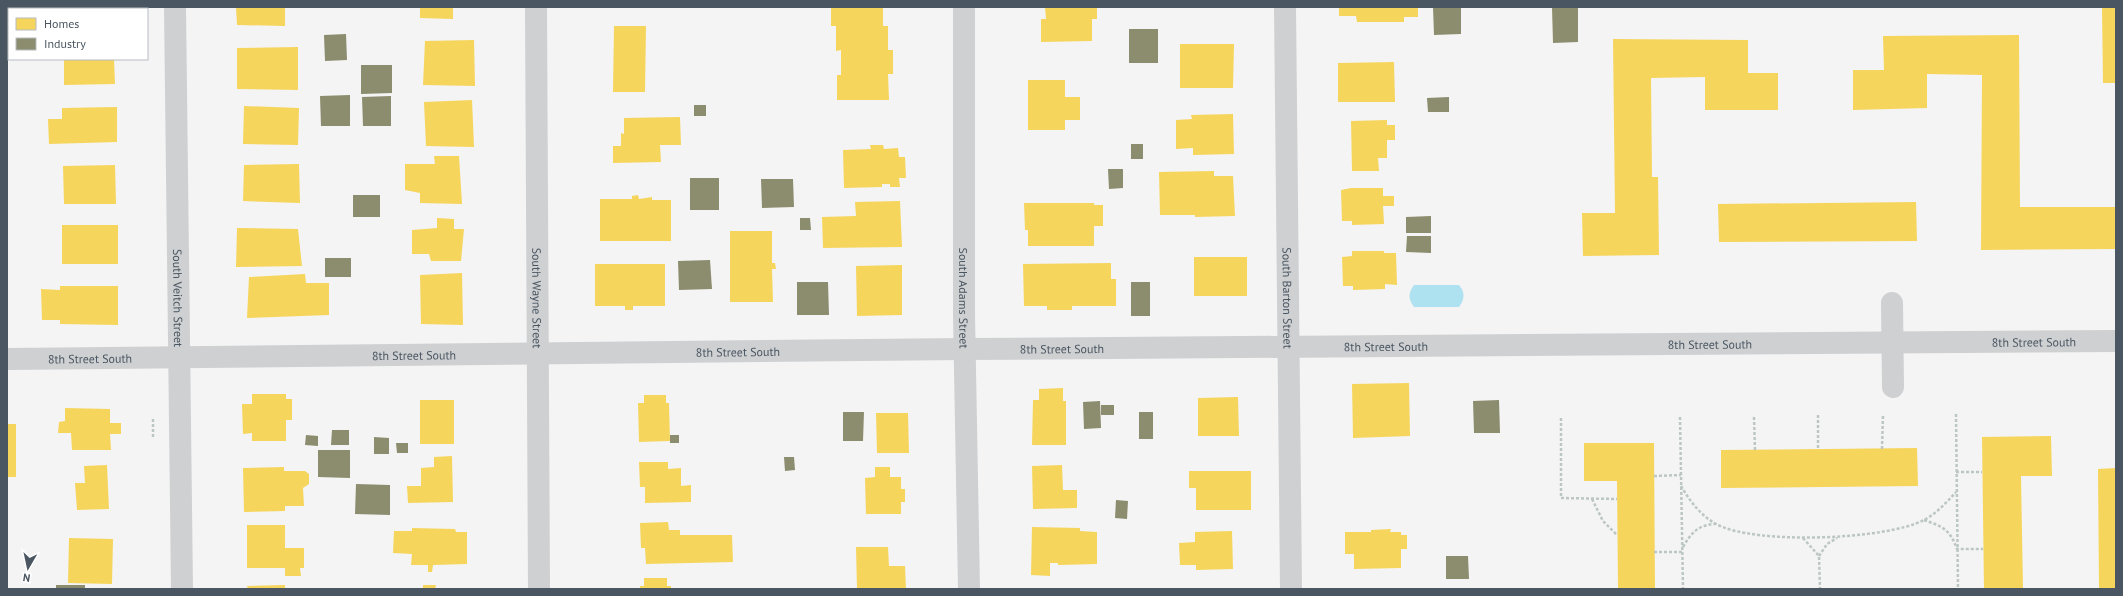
<svg xmlns="http://www.w3.org/2000/svg" width="2123" height="596" viewBox="0 0 2123 596" font-family="'PT Sans',sans-serif">
<style>
.water{fill:#aee2f0}
.homes{fill:#f6d55c}
.industry{fill:#8c8c6e}
.lines{fill:none;stroke-linecap:round;stroke-linejoin:round}
.path{stroke:#bcc7c4;stroke-width:2.5;stroke-dasharray:3 2;stroke-linecap:butt}
.minor{stroke:#ced0d2;stroke-width:22}
.labels{text-anchor:middle;dominant-baseline:central;stroke-width:4;stroke-linejoin:round;paint-order:stroke}
.street-label{font-size:12px;fill:#4a5661;stroke:#fff}
</style>
<rect width="100%" height="100%" fill="#f4f4f4"/>
<!-- water -->
<path class="water" d="M1414,285H1459C1465,292 1465,299 1459,307H1414C1408,299 1408,293 1414,285Z"/>
<!-- homes -->
<g class="homes">
<rect x="60" y="7" width="56" height="2"/>
<path d="M236,7H285V26L237,25Z"/>
<path d="M420,7H453V19L420,18Z"/>
<path d="M831,7H883V26H888V50H893V74H888L889,100H837V75H841V50L836,51V26H831Z"/>
<path d="M1045,7H1097V19H1092V41L1041,42V19H1046Z"/>
<path d="M1339,7H1418V17H1404V22H1357L1356,16H1339Z"/>
<path d="M2102,7H2116V83H2103Z"/>
<path d="M614,26H646L645,92H613Z"/>
<path d="M2019,35L2020,207H2116V249L1981,250L1982,75L1927,74V108L1853,110V70H1884L1883,36Z"/>
<path d="M1613,39L1748,40V73H1778V110H1705V77L1651,78L1652,177H1658L1659,255L1583,256L1582,213H1615Z"/>
<path d="M474,40L475,86L423,85L425,41Z"/>
<path d="M1180,44H1234L1233,88H1180Z"/>
<path d="M298,47V90L237,89V48Z"/>
<path d="M64,59H114L115,84L64,85Z"/>
<path d="M1394,62L1395,102H1338V63Z"/>
<path d="M1028,80H1065V97H1080V120H1065V130H1028Z"/>
<path d="M472,100L474,147L426,146L424,102Z"/>
<path d="M244,106L299,108L298,145L243,144Z"/>
<path d="M117,107V142L49,144L48,119H62V108Z"/>
<path d="M1233,114L1234,154L1193,155V148L1176,149V120L1192,119L1191,115Z"/>
<path d="M680,117L681,145H660L661,162L613,163V146H621V133L624,134V118Z"/>
<path d="M1387,120V125H1395V140H1387V158H1378L1379,171H1352L1351,121Z"/>
<path d="M870,145H883L884,149L898,148L899,157H905L906,178H899L900,187H890V184H882V187L844,188L843,150L871,149Z"/>
<path d="M434,156H459L462,204L420,203V193L405,190V164H435Z"/>
<path d="M299,164L300,203L243,201L244,165Z"/>
<path d="M115,165L116,204H64L63,166Z"/>
<path d="M1214,171V176H1233L1235,216L1195,217V215H1160L1159,172Z"/>
<path d="M1351,188H1383V196H1394V206H1383L1384,224L1352,225V221H1342L1341,190Z"/>
<path d="M638,195L639,199L652,197V200H671V241H600V199H632V196Z"/>
<path d="M900,201L902,247L823,248L822,217L856,216L855,202Z"/>
<path d="M1916,202L1917,241L1719,242L1718,204Z"/>
<path d="M1024,203H1094V205H1103V226H1094V246H1028V230H1025Z"/>
<path d="M437,218L454,219V229H464L461,261H431L429,254H412V230L437,228Z"/>
<rect x="62" y="225" width="56" height="39"/>
<path d="M237,228L298,229L302,266L236,267Z"/>
<path d="M730,231H772V263H775L776,269H772L773,302H730Z"/>
<path d="M1352,251H1384V253H1396L1397,285L1385,284V289L1353,290V286H1343L1342,257L1352,256Z"/>
<rect x="1194" y="257" width="53" height="39"/>
<path d="M1111,263V279H1116V306H1072V310H1047V306H1024L1023,264Z"/>
<path d="M595,264H665V306H633V310H625V306H595Z"/>
<path d="M902,265V315L857,316L856,266Z"/>
<path d="M462,273L463,325L421,324L420,275Z"/>
<path d="M305,274L306,283H329V315L247,318L249,277Z"/>
<path d="M60,286H118V325L60,324V320H42L41,289L60,290Z"/>
<path d="M1409,383L1410,436L1353,438L1352,384Z"/>
<path d="M1063,388V401H1066V445H1032L1033,400H1039V389Z"/>
<path d="M252,394H286V399H292V420H286V441H252V433L243,434L242,404H252Z"/>
<path d="M644,395H666V403H669L670,441L639,442L638,403H644Z"/>
<path d="M1238,397L1239,436H1198V398Z"/>
<rect x="420" y="400" width="34" height="44"/>
<path d="M65,408L110,409V423H121V434H110L111,450H72L71,433H58L59,422L65,421Z"/>
<path d="M876,413H908L909,453H877Z"/>
<rect x="7" y="424" width="9" height="53"/>
<path d="M2051,436L2052,476H2021L2023,589H1984L1982,437Z"/>
<path d="M1584,443H1654L1655,589H1618L1617,481H1584Z"/>
<path d="M1917,448L1918,486L1721,488V450Z"/>
<path d="M452,456L453,502L408,503L407,486H421V468L434,467V457Z"/>
<path d="M639,462H668V469L681,468V486L691,485V502L645,503V487H640Z"/>
<path d="M107,465L109,509L77,510L75,483H85L84,466Z"/>
<path d="M1062,465L1063,490H1077V508L1033,509L1032,466Z"/>
<path d="M284,467V471H305L309,474V484L303,488L304,506H285V511L244,512L243,468Z"/>
<path d="M875,467H890V477H901V489H905V502H901V514H866L865,478L875,477Z"/>
<path d="M2116,468V589H2099L2098,469Z"/>
<path d="M1189,471H1251V510H1196V488H1189Z"/>
<path d="M668,522L669,530H680V535H732L733,562L646,564L645,548H641L640,523Z"/>
<path d="M247,525H285V548H304V568H300L301,576H285V568H247Z"/>
<path d="M1032,527L1080,528V531L1097,532V564L1058,565V563H1050V576L1031,575Z"/>
<path d="M412,528L455,529L456,532H467V564L433,565L432,572H428V565H411L412,554L393,553L394,531H412Z"/>
<path d="M1391,529L1390,532H1401V535H1407V549H1401V568L1354,569V554H1345V532H1371V530Z"/>
<path d="M1232,531L1233,569L1196,570V565H1180L1179,543L1195,542V532Z"/>
<path d="M69,538L113,539L112,584L68,583Z"/>
<path d="M856,547H888L889,566H905L906,589H857Z"/>
<path d="M644,578H667V586H671V589H640V586H644Z"/>
<path d="M285,585V589H248L247,586Z"/>
<path d="M423,585H436L435,589H423Z"/>
</g>
<!-- industry -->
<g class="industry">
<path d="M1433,7H1461V34L1434,35Z"/>
<path d="M1552,7H1578V42L1553,43Z"/>
<rect x="7" y="8" width="2" height="29"/>
<rect x="1129" y="29" width="29" height="34"/>
<path d="M346,34L347,60L325,61L324,35Z"/>
<path d="M361,65H392V93L361,94Z"/>
<path d="M350,95V126H321L320,96Z"/>
<path d="M391,96V126H363L362,97Z"/>
<path d="M1449,97V112H1428L1427,98Z"/>
<rect x="694" y="105" width="12" height="11"/>
<rect x="1131" y="144" width="12" height="15"/>
<path d="M1108,169H1123V188L1109,189Z"/>
<rect x="690" y="178" width="29" height="32"/>
<path d="M761,179H793L794,207L762,208Z"/>
<rect x="353" y="195" width="27" height="22"/>
<path d="M1431,216V233H1406V217Z"/>
<path d="M800,218H810L811,230H800Z"/>
<path d="M1407,236H1431V253L1406,252Z"/>
<rect x="325" y="258" width="26" height="19"/>
<path d="M710,260L712,289L679,290L678,261Z"/>
<path d="M797,282H828L829,315H797Z"/>
<rect x="1131" y="282" width="19" height="34"/>
<path d="M1499,400L1500,433H1474L1473,401Z"/>
<path d="M1100,401L1101,428L1084,429L1083,402Z"/>
<rect x="1101" y="405" width="13" height="10"/>
<path d="M843,412H864L863,441H843Z"/>
<rect x="1139" y="412" width="14" height="27"/>
<path d="M332,430H349V445H331Z"/>
<path d="M306,435L318,436V446L305,445Z"/>
<rect x="670" y="435" width="9" height="8"/>
<path d="M374,437L389,438V454H374Z"/>
<path d="M396,443H408V453H397Z"/>
<path d="M318,450H350V478L318,477Z"/>
<path d="M784,457H794L795,470L785,471Z"/>
<path d="M356,484L390,485V515L355,514Z"/>
<path d="M1116,500L1128,501L1127,519L1115,518Z"/>
<path d="M1446,556H1468L1469,579H1446Z"/>
<rect x="56" y="585" width="29" height="4"/>
</g>
<g class="lines">
<!-- path -->
<g class="path">
<path d="M1956,414L1958,589"/>
<path d="M1818,415V450"/>
<path d="M1680,417L1683,589"/>
<path d="M1754,417L1755,450"/>
<path d="M1561,418V498L1617,499"/>
<path d="M153,437V418"/>
<path d="M1882,449L1883,415"/>
<path d="M1956,472H1982"/>
<path d="M1654,476L1681,475"/>
<path d="M1681,486C1690,501 1700,515 1716,524C1754,545 1886,540 1924,520C1936,514 1947,502 1956,492"/>
<path d="M1592,499L1603,521L1617,535"/>
<path d="M1924,520C1944,527 1950,530 1957,549H1983"/>
<path d="M1803,538L1819,556L1820,589"/>
<path d="M1683,547C1691,533 1698,525 1715,524"/>
<path d="M1654,552H1682"/>
<path d="M1819,556L1827,544L1837,538"/>
</g>
<!-- minor -->
<g class="minor">
<path id="s1" d="M175,7L182,589"/>
<path id="s2" d="M536,7L539,589"/>
<path id="s3" d="M964,7V314L969,589"/>
<path id="s4" d="M1285,7L1291,589"/>
<path d="M1892,303L1893,387"/>
<path id="s5" d="M7,359L965,349L2116,341"/>
</g>
</g>
<g class="labels">
<!-- street labels -->
<g class="street-label">
<text stroke="none"><textPath href="#s1" startOffset="291">South Veitch Street</textPath></text>
<text stroke="none"><textPath href="#s2" startOffset="291">South Wayne Street</textPath></text>
<text stroke="none"><textPath href="#s3" startOffset="291">South Adams Street</textPath></text>
<text stroke="none"><textPath href="#s4" startOffset="291">South Barton Street</textPath></text>
<text stroke="none"><textPath href="#s5" startOffset="2027">8th Street South</textPath></text>
<text stroke="none"><textPath href="#s5" startOffset="1703">8th Street South</textPath></text>
<text stroke="none"><textPath href="#s5" startOffset="1379">8th Street South</textPath></text>
<text stroke="none"><textPath href="#s5" startOffset="1055">8th Street South</textPath></text>
<text stroke="none"><textPath href="#s5" startOffset="731">8th Street South</textPath></text>
<text stroke="none"><textPath href="#s5" startOffset="407">8th Street South</textPath></text>
<text stroke="none"><textPath href="#s5" startOffset="83">8th Street South</textPath></text>
</g>
</g>
<!-- border -->
<rect width="2123" height="596" fill="none" stroke="#4a5661" stroke-width="16"/>
<!-- legend -->
<rect x="8" y="8" width="140" height="52" fill="#ffffff" stroke="#b7bbc0"/>
<rect x="16" y="18" width="20" height="12" fill="#f6d55c" stroke="#b7bbc0"/>
<text x="44" y="28" font-size="12" fill="#4a5661">Homes</text>
<rect x="16" y="38" width="20" height="12" fill="#8c8c6e" stroke="#b7bbc0"/>
<text x="44" y="48" font-size="12" fill="#4a5661">Industry</text>
<!-- north arrow -->
<g transform="translate(28 568) rotate(189)" stroke="#ffffff" stroke-width="3" paint-order="stroke">
<path d="M0-3L7 15L0 10L-7 15Z" fill="#4a5661"/>
<text y="-6" font-size="11" font-weight="bold" text-anchor="middle" fill="#4a5661">N</text>
</g>
</svg>
